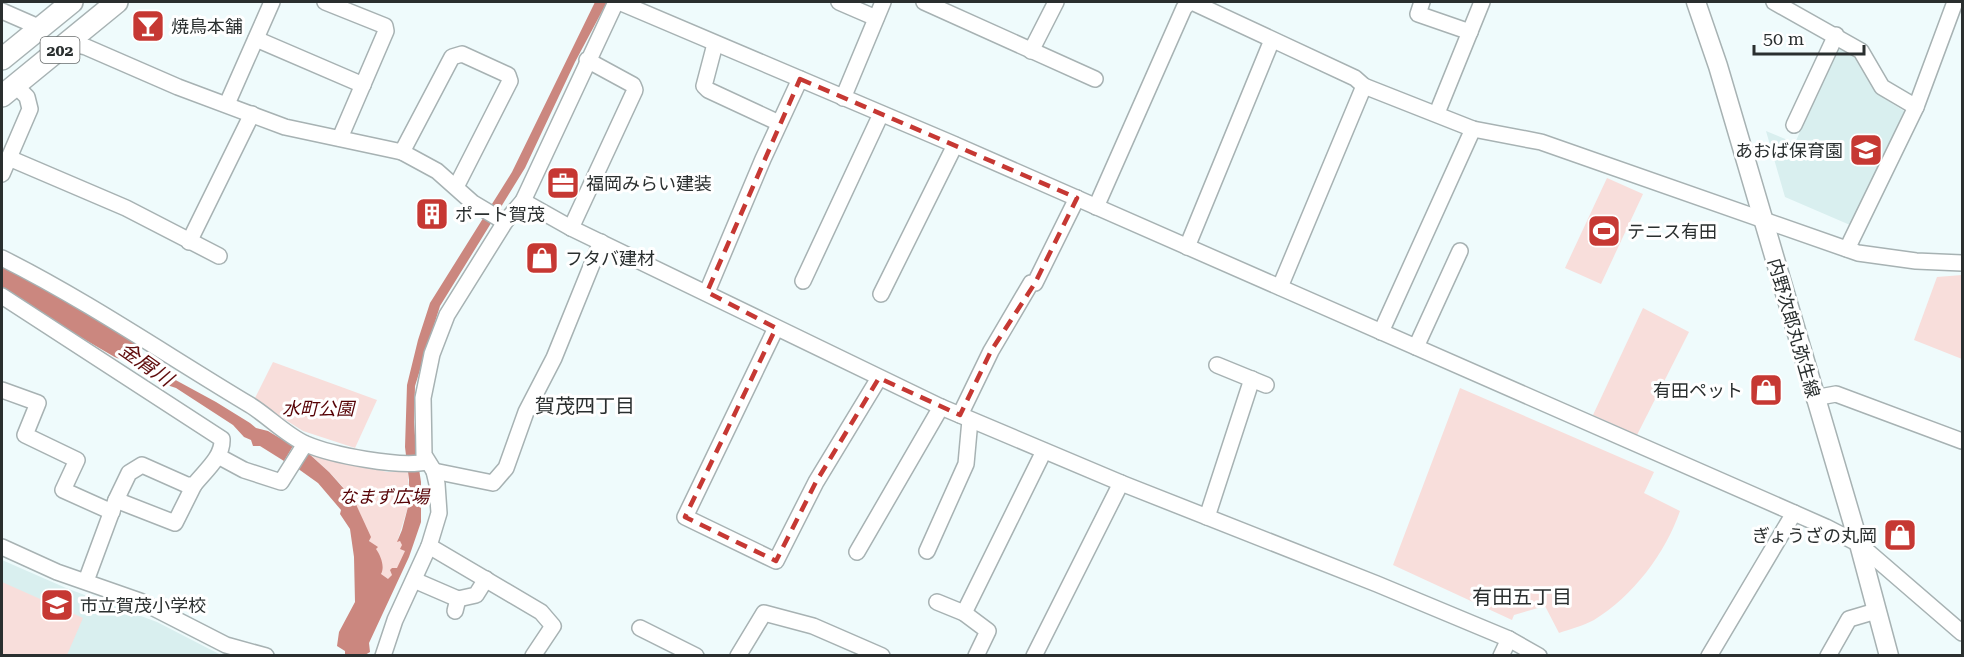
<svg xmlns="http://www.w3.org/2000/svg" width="1964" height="657" viewBox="0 0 1964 657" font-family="'Roboto Serif','Noto Sans JP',serif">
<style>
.built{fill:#d9efef}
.green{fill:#f8dedb}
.water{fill:#cb877f}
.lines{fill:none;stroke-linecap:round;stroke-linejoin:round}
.river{stroke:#cb877f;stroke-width:27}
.minor-casing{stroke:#a7b2b3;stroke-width:18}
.major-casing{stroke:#a7b2b3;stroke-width:21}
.highway-casing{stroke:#a7b2b3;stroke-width:24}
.minor{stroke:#fff;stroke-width:15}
.major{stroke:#fff;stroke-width:18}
.highway{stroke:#fff;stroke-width:21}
.marked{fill:none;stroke:#c63833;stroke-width:4.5;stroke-dasharray:12 8;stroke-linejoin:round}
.labels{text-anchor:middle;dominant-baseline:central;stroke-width:6;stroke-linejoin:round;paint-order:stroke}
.shield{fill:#fff;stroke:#6a6d6d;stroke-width:1.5}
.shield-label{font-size:16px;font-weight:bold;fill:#2a2f2f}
.poi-label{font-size:18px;fill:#2a2f2f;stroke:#fff;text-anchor:start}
.street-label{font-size:18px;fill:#2a2f2f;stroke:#fff}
.park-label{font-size:18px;font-style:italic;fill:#560205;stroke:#fff}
.water-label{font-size:20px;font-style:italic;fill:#600d0d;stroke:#fff}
.neighbourhood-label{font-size:20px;fill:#2a2f2f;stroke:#fff}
</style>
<rect width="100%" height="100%" fill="#effbfc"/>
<!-- built -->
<g class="built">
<path d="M1838,45L1860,61L1882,97L1907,113L1850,225L1785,197L1766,131L1795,143Z"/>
<path d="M2,560L66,588L157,622L221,655H2Z"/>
</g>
<!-- green -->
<g class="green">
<path d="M1607,178L1643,194L1601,284L1565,268Z"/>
<path d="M1962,275V359L1914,340L1937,277Z"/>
<path d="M1643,308L1689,332L1637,435L1593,415Z"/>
<path d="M273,362L377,400L355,448L303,431L254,400Z"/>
<path d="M1460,388L1654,472L1644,493L1680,511C1665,554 1633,596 1594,620C1583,626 1570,629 1559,633L1545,606L1514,615L1512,620L1393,565Z"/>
<path d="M307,452L387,472L408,471V507L398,539L407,548L397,570L387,581L380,578C374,557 364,515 352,499C340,481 323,466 307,452Z"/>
<path d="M2,582L83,618L67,655H2Z"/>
</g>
<!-- water -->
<g class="water">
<path d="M595,2H607L575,62L525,168L440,306L415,386L414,422L416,449L421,482V522L409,557L369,643L370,652L365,655H345V651L337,646L339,632L355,602L354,557L350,529L340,514L341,510L318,483L297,468L307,452L329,472L354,500L371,537L369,541L378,547L376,549C381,556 385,567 381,574L388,579L392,575L390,570L392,568H397L405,551L400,549L402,545L400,541L397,542L402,530L408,507L409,480L405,447L407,385L418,340L430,303L512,172Z"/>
<path d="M87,324L114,336L161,368L170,377L216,402L250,423L256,428L268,431L293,446L284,461L260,446H253L251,440L244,437L233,425L176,388L167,385L156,374Z"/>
</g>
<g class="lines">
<!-- river -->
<path class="river" d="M2,280L17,287L56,312L80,321L121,345"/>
<!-- minor casing -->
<g class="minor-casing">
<g id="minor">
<path d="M325,2L385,26L386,31L340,138"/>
<path d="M619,2L951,143L1826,527L1859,544L1962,633"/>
<path d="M839,2L876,18"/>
<path d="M924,2L1095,79"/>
<path d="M1192,2L1355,78L1364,86L1473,129L1541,142L1858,253L1916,261L1962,263"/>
<path d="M1422,2L1418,14L1470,32"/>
<path d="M1774,2L1861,51L1882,87L1916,107"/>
<path d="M2,11L34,25"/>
<path d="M256,39L363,85"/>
<path d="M68,43L86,47L178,87L285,127L402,152L437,171L473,203L505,222"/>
<path d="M715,44L704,86L708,90L779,123"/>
<path d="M1031,51L1056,2"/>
<path d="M843,98L883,2"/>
<path d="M227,104L272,2"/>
<path d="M1437,113L1482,2"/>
<path d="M1794,125L1836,35"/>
<path d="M402,152L452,57L462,54L508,75L510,81L456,187"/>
<path d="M9,158L126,208L219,256"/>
<path d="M2,174L30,109L27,97L15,85"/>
<path d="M523,201L571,228L941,407L1121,483L1377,584L1509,639L1539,656"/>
<path d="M1096,207L1184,8L1190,2"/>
<path d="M571,228L635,90L633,85L587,60"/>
<path d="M189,242L252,114"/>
<path d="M1187,247L1272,40"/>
<path d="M1847,249L1916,107L1955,2"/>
<path d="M2,258C86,300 168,356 250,405C268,416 287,436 306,444C332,455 399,468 427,462"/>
<path d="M803,281L881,114"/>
<path d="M1280,287L1364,86"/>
<path d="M707,292L763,159L800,79"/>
<path d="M881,294L955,145"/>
<path d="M2,296L222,439C223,457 205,471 194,485H187L142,465L129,473L116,500L86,581"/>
<path d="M776,328L685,517L776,561L816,482L879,378"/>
<path d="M1381,332L1473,129"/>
<path d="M1416,347L1460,251"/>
<path d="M1217,365L1266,385"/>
<path d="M2,390L38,403L25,435L77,460L63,490L112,512"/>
<path d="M1814,398L1836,394L1962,441"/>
<path d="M960,415L991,351L1031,283H1035L1077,198"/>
<path d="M218,456L244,470L281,482L305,444"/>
<path d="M434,471L493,483L506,468L526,412L554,358L601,242"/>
<path d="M116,500L175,523L194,485"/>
<path d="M1207,517L1252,379"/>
<path d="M429,546L541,612L553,626L533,656"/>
<path d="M2,547L57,572L140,601L226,645L266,656"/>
<path d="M927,551L966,464L970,420"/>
<path d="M857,552L941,407"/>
<path d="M414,580L458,599L455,611"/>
<path d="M458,599L476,595L486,579"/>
<path d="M937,602L964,613L988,631L976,656"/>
<path d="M964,613L1044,451"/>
<path d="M640,628L696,656"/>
<path d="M383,656L395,620L429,546L439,513L437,484L434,471L424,455L423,398L432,354L447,315L505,222L523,201L616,2"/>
<path d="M738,656L764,613L813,626L882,656"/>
<path d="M1034,656L1121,483"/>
<path d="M1501,656L1509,639"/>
<path d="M1709,656L1794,513"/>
<path d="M1828,656L1849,619L1876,611"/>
</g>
</g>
<!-- major casing -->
<g class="major-casing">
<path id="major" d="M1696,2L1718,66L1859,544L1889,656"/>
</g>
<!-- highway casing -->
<g class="highway-casing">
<g id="highway">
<path d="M2,59L72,2"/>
<path d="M2,96L117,2"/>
</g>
</g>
<!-- minor -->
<use href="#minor" class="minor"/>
<!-- major -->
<use href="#major" class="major"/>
<!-- highway -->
<use href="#highway" class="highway"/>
</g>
<!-- marked area -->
<path class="marked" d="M800,79L1077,198L1035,283L991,351L960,415L879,378L816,482L776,561L685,517L776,328L707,292Z"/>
<!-- icons -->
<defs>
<g id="bar-square" transform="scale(1.725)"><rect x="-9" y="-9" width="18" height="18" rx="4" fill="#c63833" stroke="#fff"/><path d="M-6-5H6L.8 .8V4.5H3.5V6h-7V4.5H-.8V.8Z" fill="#fff"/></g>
<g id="school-square" transform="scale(1.725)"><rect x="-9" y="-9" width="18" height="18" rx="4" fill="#c63833" stroke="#fff"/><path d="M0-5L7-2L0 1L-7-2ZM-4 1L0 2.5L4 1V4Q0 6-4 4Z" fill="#fff"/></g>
<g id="office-square" transform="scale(1.725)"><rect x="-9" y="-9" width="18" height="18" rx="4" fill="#c63833" stroke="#fff"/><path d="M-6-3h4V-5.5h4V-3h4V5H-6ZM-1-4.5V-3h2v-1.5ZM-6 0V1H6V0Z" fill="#fff"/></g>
<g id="building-square" transform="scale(1.725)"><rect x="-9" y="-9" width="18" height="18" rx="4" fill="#c63833" stroke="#fff"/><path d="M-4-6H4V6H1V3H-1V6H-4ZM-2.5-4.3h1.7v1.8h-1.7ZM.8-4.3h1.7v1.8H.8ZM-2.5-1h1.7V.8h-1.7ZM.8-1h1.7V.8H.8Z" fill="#fff"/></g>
<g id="stadium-square" transform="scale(1.725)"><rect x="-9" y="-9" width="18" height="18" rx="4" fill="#c63833" stroke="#fff"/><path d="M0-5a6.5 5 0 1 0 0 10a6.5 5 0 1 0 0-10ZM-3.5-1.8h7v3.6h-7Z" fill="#fff"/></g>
<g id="shop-square" transform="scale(1.725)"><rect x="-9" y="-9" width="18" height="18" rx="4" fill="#c63833" stroke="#fff"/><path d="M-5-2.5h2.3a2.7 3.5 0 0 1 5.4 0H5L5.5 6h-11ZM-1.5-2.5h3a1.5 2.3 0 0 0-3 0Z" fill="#fff"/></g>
</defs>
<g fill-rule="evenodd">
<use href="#bar-square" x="148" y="26"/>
<use href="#school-square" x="1866" y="150"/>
<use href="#office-square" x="563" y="183"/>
<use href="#building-square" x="432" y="214"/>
<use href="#stadium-square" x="1604" y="231"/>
<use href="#shop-square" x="542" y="258"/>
<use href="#shop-square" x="1766" y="390"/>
<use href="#shop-square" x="1900" y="535"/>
<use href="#school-square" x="57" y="605"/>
</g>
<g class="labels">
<!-- shield labels -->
<rect class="shield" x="40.5" y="37" width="39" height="26" rx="4.5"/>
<g class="shield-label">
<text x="60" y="50">202</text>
</g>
<!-- poi labels -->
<g class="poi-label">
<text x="171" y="26">焼鳥本舗</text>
<text x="1843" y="150" text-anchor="end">あおば保育園</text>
<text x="586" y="183">福岡みらい建装</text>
<text x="455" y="214">ポート賀茂</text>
<text x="1627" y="231">テニス有田</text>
<text x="565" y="258">フタバ建材</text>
<text x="1743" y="390" text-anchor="end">有田ペット</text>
<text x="1877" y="535" text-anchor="end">ぎょうざの丸岡</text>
<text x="80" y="605">市立賀茂小学校</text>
</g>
<!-- street labels -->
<g class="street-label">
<text transform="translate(1794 328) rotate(74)">内野次郎丸弥生線</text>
</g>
<!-- park labels -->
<g class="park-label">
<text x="318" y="408">水町公園</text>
<text x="384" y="496">なまず広場</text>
</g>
<!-- water labels -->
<g class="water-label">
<text transform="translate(146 364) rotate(35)">金屑川</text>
</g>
<!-- neighbourhood labels -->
<g class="neighbourhood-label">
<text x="585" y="406">賀茂四丁目</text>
<text x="1522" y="597">有田五丁目</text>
</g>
</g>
<!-- border -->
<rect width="1964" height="657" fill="none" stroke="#2a2f2f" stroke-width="6"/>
<!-- scale -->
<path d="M1754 45v9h110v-9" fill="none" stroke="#2a2f2f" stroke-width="3"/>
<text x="1763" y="45" font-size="18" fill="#2a2f2f" stroke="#ffffff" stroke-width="4.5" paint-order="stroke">50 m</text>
</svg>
